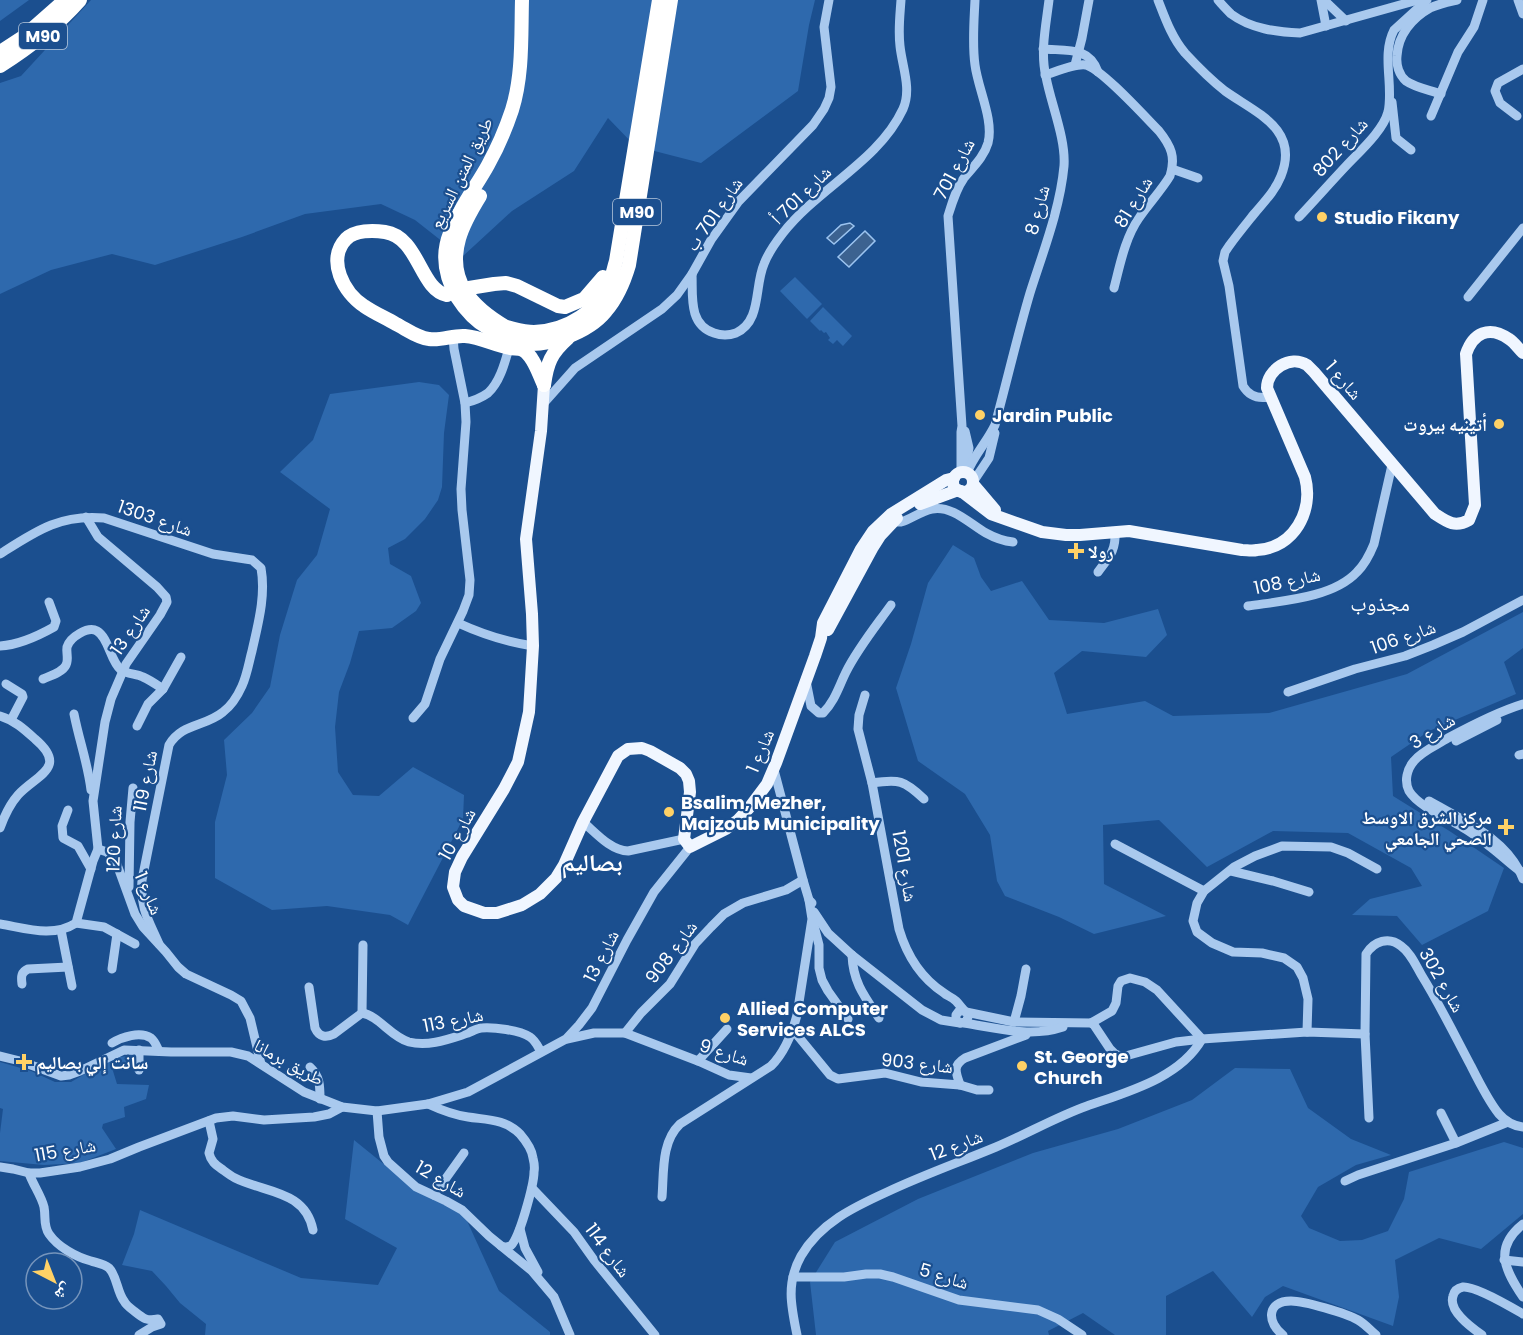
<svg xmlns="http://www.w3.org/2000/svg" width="1523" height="1335" viewBox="0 0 1523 1335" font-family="Poppins,'Noto Naskh Arabic',sans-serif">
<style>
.green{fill:#2e69ad}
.water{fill:#3c6290;stroke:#9cc4f0;stroke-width:1.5}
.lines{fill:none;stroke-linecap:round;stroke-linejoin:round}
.minor{stroke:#a9c9ee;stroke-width:9}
.major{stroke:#f0f6ff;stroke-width:12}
.highway{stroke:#fff;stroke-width:14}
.highway-bridge{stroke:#fff;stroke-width:14}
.poi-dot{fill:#ffd166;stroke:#1b4f8f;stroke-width:2}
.labels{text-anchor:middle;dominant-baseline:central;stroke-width:4.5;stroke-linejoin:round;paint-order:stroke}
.shield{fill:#1b4f8f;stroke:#bbcadd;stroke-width:1.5}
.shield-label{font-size:16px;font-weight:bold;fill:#fff}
.street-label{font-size:18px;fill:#fff;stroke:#1b4f8f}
.poi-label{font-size:18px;font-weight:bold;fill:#fff;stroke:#1b4f8f;text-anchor:start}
.quarter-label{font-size:21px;fill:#fff;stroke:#1b4f8f}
.district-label{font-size:24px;font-weight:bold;fill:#fff;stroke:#1b4f8f}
</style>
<rect width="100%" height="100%" fill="#1b4f8f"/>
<!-- green -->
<g class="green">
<path d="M0,0H29L0,21Z"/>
<path d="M91,0H815L809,25L798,91L701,163L635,146L608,118L574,171L512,211L462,257L415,220L381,204L305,214L242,237L155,265L112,254L51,270L0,294V83L21,76Z"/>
<path d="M795,277L822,304L807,319L780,291Z"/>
<path d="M823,307L852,336L843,346L837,340L833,344L828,340L830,338L826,332L824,333L821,330L820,331L810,321Z"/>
<path d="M419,382L439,385L449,395L444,433L442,487L438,500L425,519L405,539L388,548L390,564L411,576L421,603L416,611L392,628L359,631L350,663L339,692L335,727L338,772L353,795L379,796L413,767L464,795L463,819L408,925L390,915L327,906L272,910L215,878V822L227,775L224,740L252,713L270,687L280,635L297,580L317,555L330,509L280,472L313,440L330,394Z"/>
<path d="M953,545L974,558L981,577L991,591L1022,581L1049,620L1104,623L1158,609L1167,635L1146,657L1082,651L1054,673L1067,714L1145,701L1173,716L1269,713L1407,674L1523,612V648L1504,662L1516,694L1429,731L1391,757L1393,796L1451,832L1504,868L1488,911L1422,945L1397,916L1352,915L1370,899L1422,886L1411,868L1348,833L1273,831L1207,867L1159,820L1103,825L1104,884L1166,916L1094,934L1059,917L1005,896L997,881L990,835L965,794L918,761L896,688L911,644L928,583Z"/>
<path d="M136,1055V1063L113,1071L117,1084L149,1085L146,1099L124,1107L125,1117L103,1124L102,1128L116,1149L80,1163L44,1165L0,1161V1133L3,1109L0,1108V1062L31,1071L55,1082H71L112,1058Z"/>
<path d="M1235,1068L1290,1069L1308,1108L1351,1139L1391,1155L1356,1165L1318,1187L1301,1216L1309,1228L1340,1241L1362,1240L1388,1231L1404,1199L1409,1172L1504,1142L1523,1148V1214L1481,1249L1439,1238L1395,1260L1399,1297L1393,1326L1283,1286L1265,1297L1252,1317L1213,1271L1166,1296V1335H1115L1083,1313L1048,1331L1049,1335H816L810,1282L835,1242L918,1199L1033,1153L1118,1129L1192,1100Z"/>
<path d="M354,1140L412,1187L463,1212L499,1291L550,1332V1335H205L206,1324L180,1303L166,1286L152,1271L122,1265L134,1234L140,1210L301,1278L378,1285L397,1248L345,1219Z"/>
</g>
<!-- water -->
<g class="water">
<path d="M850,223L854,226L834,244L827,238L841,225Z"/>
<path d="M865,231L875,241L849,267L838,257Z"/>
</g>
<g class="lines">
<!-- minor -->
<g class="minor">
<path d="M1158,0C1165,18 1172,38 1185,53C1197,66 1211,80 1225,91C1256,113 1300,129 1281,176C1275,191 1264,202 1254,214C1246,224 1237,235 1229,246L1225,252L1223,261L1229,286L1243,386C1249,396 1258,399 1269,397"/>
<path d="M1218,0C1222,5 1227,10 1231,14C1251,29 1277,32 1300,33L1418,0"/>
<path d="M1321,0L1326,26"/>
<path d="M1324,0L1346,21"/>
<path d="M1518,0L1523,14"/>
<path d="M1043,49C1066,51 1089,46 1098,72"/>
<path d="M1075,65L1082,38L1089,0"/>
<path d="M1045,75C1055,72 1076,63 1086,65C1103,70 1145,117 1159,131C1171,146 1176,157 1170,176C1161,191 1149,203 1139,218C1125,238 1120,265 1114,288"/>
<path d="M1441,94C1430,90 1416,88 1406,81C1399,75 1396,65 1397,56C1398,35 1412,18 1430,8C1438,4 1448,2 1457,0"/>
<path d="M1392,102L1396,138L1411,150"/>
<path d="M1431,116L1458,52L1474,27L1483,0"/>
<path d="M1517,116L1500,103L1495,91L1498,83L1523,69"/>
<path d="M1172,169L1198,178"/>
<path d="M1299,217C1315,200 1330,183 1346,166C1359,152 1383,131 1388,112C1394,86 1381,55 1394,30L1427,0"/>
<path d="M692,274C693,296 688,324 714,333C722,336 728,336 736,333C762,321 754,287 764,264C768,253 776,242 783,233C818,188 879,161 903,109C912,89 902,66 900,46C898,30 900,15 901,0"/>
<path d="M1468,297L1523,228"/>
<path d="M465,403C473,401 481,398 488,393C500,382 505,362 509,348"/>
<path d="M543,404L575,368L662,309L677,295L692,274L711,240L739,201L813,125L824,109L829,98L831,87L824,27L829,0"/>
<path d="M965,431L969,448L966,464"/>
<path d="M961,472V432L962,426L948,216C952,203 956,189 964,178C973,167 984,157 988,143C994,120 978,89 975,65C972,44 974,22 975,0"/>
<path d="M967,473C974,455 987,442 995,425C1007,381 1017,337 1030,293C1043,252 1060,209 1064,166C1066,139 1051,104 1046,77C1040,52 1046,25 1049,0"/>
<path d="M973,482L989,458L995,433"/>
<path d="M892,516L898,522H901C911,519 921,511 932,509C952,505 970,524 986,533C995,538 1003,541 1013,542"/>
<path d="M86,517L98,537L157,587L166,597L167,602L160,615L126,664L111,699L105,722L93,801L98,849"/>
<path d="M0,554C36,531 60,514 104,518L213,554L252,560L261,568C266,596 258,624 252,651C249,662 247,675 242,686C238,695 231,706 223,712C205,727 182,723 169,745L142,880C140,908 148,919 159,944"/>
<path d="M1098,572C1109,557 1116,551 1115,532"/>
<path d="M1248,606C1281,601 1333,598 1357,572C1365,564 1370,554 1374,544L1392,465"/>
<path d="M458,623C482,634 506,642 533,646"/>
<path d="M0,646C19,645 38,636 54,627L56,621L49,602"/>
<path d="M43,679C50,676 63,672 66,665C69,659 66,653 67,647C70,637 88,626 97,631C109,638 110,661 121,670C127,674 137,674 143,677C150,680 157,685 163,689"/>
<path d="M806,681L811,706L819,713H823C835,701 839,686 846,672C858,648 876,626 891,605"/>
<path d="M6,684L22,694L23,697L11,720"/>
<path d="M1288,692L1355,669L1405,656L1433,645L1463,632L1523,600"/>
<path d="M865,695L859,715L858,729L872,783L899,929C907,956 921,978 944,993C947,996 952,997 956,1001C960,1005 963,1010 968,1014V1017L966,1022L960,1023L956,1020V1015L959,1011H964"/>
<path d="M74,714C79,740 88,764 91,790"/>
<path d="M0,716C14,720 24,729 35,739C69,768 36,775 18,795C10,804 4,817 0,828"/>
<path d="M413,718L425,704L440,659L463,611L469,595L470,580L462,510L461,489L466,422L465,403L454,349L453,336"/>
<path d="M137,726L148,704L163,689L181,657"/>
<path d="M1456,741L1497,720"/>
<path d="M1519,755L1523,754"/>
<path d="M774,770L803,880L809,900L812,903"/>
<path d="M872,783C899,779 904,780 924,799"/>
<path d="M1429,801C1464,821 1508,839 1523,879"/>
<path d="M68,810L62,826L63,838L78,846L91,869"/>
<path d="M583,822C595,832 611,851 628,851L684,839"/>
<path d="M1115,844L1204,891"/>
<path d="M1231,871L1273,881L1309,892"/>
<path d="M1520,871C1509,863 1499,853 1488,845C1480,839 1471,832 1462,827C1447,818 1418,806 1409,791C1404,781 1407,769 1414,761C1422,751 1437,745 1448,738C1472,725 1497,712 1523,704"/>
<path d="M129,887L130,822L133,788"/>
<path d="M814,912L828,933L852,955L922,1010L941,1020L960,1023"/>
<path d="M813,922L819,945V968L822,980L828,991L848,1019"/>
<path d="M76,923L104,927L135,944"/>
<path d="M0,924C25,928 53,938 76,923L93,861L98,849L107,852L115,859L135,914L143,927L166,952L178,967L186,974L231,995L241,1001L250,1018L261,1064"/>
<path d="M61,930L72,986"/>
<path d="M852,955C853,982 864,996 879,1018"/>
<path d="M112,969L117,934"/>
<path d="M22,984C21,977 21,972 28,969L68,967"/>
<path d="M309,987L315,1028C319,1037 326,1038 334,1034L362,1013"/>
<path d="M966,1012L1014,1022L1091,1023L1094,1025L1110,1049L1115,1054L1122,1057L1176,1042L1202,1039L1307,1032L1365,1034"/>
<path d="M362,1013C379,1016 391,1037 409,1042C429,1047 449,1039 468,1033C472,1031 476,1029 481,1028C494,1027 519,1030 530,1037C536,1041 538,1047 541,1052"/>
<path d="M362,1013L363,945"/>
<path d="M1014,1022L1021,996L1026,969"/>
<path d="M964,1023C997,1028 1030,1038 1063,1027"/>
<path d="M1091,1023L1112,1011L1116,1003L1118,986L1121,981L1130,978L1145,982L1157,990L1202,1039"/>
<path d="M793,1030L830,1075L838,1079L885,1073L921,1082L960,1085L977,1090H989"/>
<path d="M1307,1032L1308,999L1303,978L1297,967L1284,958L1262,953L1233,952L1212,943L1197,932L1193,921L1197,903L1204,891L1234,867L1255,856L1282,846L1331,847L1348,853L1377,869"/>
<path d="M625,1033L641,1013L670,984L695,944L711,927L724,914L743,903L786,890L803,880"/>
<path d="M567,1039L594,1033H625L698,1061L729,1075L751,1078"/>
<path d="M112,1043C122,1037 140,1031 151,1038C155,1041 157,1047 159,1051"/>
<path d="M0,1056L20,1061L61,1076L69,1075L80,1071L124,1050L171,1052H231L248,1056L304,1092L342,1107L377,1111L428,1104L468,1092L566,1039L579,1025L592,1008L627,940L654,892L690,847"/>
<path d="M698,1061L727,1029"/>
<path d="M310,1067C320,1076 320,1086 320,1099"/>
<path d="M139,1070V1050"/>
<path d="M960,1085C956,1072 952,1066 965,1058L1026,1035"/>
<path d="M428,1104C441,1110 454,1115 468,1117C488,1120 505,1119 520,1134C526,1141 532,1149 533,1158C534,1162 535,1167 534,1172C534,1183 519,1242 510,1246C506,1248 505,1247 501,1246"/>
<path d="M377,1111L379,1137L384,1156L388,1162L416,1187L446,1201L462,1210L489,1236L532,1271L554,1297L570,1335"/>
<path d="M1441,1113L1456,1143"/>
<path d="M1369,1118L1365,1034L1366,954C1374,941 1389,936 1401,946C1411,953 1416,966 1422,976C1440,1005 1455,1036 1471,1066C1478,1080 1489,1102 1499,1114C1505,1121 1514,1126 1523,1127"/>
<path d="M209,1121L213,1139L209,1153C211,1162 216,1165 223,1170C227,1173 231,1176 235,1178C265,1193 305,1190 313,1230"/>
<path d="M0,1167L13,1169L29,1173"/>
<path d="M1345,1181L1358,1175L1456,1143L1508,1122"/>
<path d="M532,1188L574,1232L594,1260L655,1335"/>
<path d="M434,1195L464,1153"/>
<path d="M662,1197C664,1172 661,1142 680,1124L771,1066C785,1052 792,1034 797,1015L812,919L809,900"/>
<path d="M1523,1224C1493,1248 1505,1270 1523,1297"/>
<path d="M520,1229L525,1248L538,1272"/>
<path d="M1504,1260L1523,1262"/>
<path d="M793,1277H844L866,1274H880L893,1277L959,1300L1038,1310L1058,1319L1082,1335"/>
<path d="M139,1335L152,1327L161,1324L158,1319C146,1321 144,1319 134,1311C130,1308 126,1305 124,1301C117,1292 117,1276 109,1268C104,1264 97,1263 91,1261C76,1257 58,1247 49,1234C43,1225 46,1217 44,1207C41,1195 33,1185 29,1173H40L80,1167L110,1159L139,1147L216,1118L233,1116L264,1120L314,1117L329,1114L342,1107"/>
<path d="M797,1335C791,1306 786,1283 801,1256C820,1223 854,1207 887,1192C923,1175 960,1162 996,1147C1027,1134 1056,1117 1087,1106C1127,1092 1180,1078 1202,1039"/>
<path d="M1283,1335C1267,1323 1266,1301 1291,1301C1304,1301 1346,1313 1358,1320C1365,1324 1370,1330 1376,1335"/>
<path d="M1482,1335C1472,1328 1448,1311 1453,1296C1454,1291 1458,1288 1463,1287C1476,1286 1511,1307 1523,1314"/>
</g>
<!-- major -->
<g class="major">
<path d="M544,385L541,431L526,539L532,614L533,646L529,712L518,762L504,789L462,857L455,872L453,887L458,900L464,906L484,913H497L522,905L540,894L556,878L564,865L583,822L618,756L628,749L642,748L650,751L680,768L686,774L689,781L690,792L684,839L690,847L726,829L738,820L749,808L767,784L776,763L815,656L821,638L823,623L861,549L873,531L891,514L946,480L954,478"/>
<circle cx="963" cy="482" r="10"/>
<path d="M973,484L995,510"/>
<path d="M961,491L991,514L1042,532L1066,535H1080L1129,531L1242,550C1247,550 1252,551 1257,550C1294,548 1314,511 1305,477L1267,388C1267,370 1290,354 1307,365C1309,367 1311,369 1314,372L1435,514C1447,522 1455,528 1469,520L1475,505L1466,354C1473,333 1489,325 1509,339C1514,342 1518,348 1523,353"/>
<path d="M920,504L958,490"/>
<path d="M828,630L873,547L880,536L897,518"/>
</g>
<!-- highway -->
<g class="highway">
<path d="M0,52L23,37L65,0"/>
<path d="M0,66C30,47 57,26 80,0"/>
<path d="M469,288L494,284L506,283L517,286L558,306L565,307L584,299L603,277"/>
<path d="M447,295C420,290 419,237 385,232C373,230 355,230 346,239C326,260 344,293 364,306C374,313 386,318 396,324C406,329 418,338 429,339C441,341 453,335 465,336C480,337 495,345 510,348C514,349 519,348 523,350C534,356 539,375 544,385"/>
<path d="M506,327C515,329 524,332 534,332C567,331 599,311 611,279C613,273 614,267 616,261L659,0"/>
<path d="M507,338C511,340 516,342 520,343C548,348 589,332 606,311C618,297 624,282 629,265L671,0"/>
<path d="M544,385C547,363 551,353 568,338"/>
</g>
<!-- highway-bridge -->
<g class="highway-bridge">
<path d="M480,196C472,209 463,224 459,239C447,281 472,307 506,327"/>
<path d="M507,338C495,332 482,326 472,316C450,294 438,263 450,233C459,208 476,187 488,165C498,147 506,128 512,110C523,75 521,36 522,0"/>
</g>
</g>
<!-- markers -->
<g class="poi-dot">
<circle cx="1322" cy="217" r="6"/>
<circle cx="980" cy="415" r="6"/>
<circle cx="1499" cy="424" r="6"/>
<path d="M1073 542h6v6h6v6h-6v6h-6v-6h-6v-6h6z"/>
<circle cx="669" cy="812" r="6"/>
<path d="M1503 818h6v6h6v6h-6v6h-6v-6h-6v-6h6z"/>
<circle cx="725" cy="1018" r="6"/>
<path d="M21 1053h6v6h6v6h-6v6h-6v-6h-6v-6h6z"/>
<circle cx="1022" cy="1066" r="6"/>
</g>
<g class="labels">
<!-- shield labels -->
<g class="shield">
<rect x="19" y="23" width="48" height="26" rx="4.5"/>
<rect x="613" y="199" width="48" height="26" rx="4.5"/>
</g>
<g class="shield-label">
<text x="43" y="36">M90</text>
<text x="637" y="212">M90</text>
</g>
<!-- street labels -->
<g class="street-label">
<text transform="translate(1340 147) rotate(-48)">شارع 802</text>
<text transform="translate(954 169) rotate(-62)">شارع 701</text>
<text transform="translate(461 173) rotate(-64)">طريق المتن السريع</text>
<text transform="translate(801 195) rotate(-44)">شارع 701 أ</text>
<text transform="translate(1133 202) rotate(-58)">شارع 81</text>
<text transform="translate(1037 210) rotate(-75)">شارع 8</text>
<text transform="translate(714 214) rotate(-55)">شارع 701 ب</text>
<text transform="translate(1344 380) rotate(49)">شارع 1</text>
<text transform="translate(155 518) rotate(19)">شارع 1303</text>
<text transform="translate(1287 581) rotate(-12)">شارع 108</text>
<text transform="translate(130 630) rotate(-56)">شارع 13</text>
<text transform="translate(1403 637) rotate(-19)">شارع 106</text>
<text transform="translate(1432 731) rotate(-32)">شارع 3</text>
<text transform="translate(760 751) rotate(-67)">شارع 1</text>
<text transform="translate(145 781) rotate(-79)">شارع 119</text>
<text transform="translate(457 834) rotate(-61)">شارع 10</text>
<text transform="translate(114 839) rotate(-88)">شارع 120</text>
<text transform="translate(905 866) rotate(80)">شارع 1201</text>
<text transform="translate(149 893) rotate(67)">شارع 1</text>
<text transform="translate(671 952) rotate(-53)">شارع 908</text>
<text transform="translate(601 956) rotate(-63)">شارع 13</text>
<text transform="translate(1442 980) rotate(60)">شارع 302</text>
<text transform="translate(453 1020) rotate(-11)">شارع 113</text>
<text transform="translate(724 1052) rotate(18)">شارع 9</text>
<text transform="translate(289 1062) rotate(29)">طريق برمانا</text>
<text transform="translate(917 1063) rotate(6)">شارع 903</text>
<text transform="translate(956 1145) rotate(-21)">شارع 12</text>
<text transform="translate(65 1150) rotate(-10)">شارع 115</text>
<text transform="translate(441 1179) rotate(30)">شارع 12</text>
<text transform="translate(608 1250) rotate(53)">شارع 114</text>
<text transform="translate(944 1276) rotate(17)">شارع 5</text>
</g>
<!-- poi labels -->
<g class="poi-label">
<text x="1334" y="217">Studio Fikany</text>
<text x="992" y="415">Jardin Public</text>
<text x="1487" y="424" text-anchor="end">أتينيه بيروت</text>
<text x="1088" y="551">رولا</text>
<text x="681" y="802">Bsalim, Mezher,<tspan x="681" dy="21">Majzoub Municipality</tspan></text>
<text x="1492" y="817" text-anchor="end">مركز الشرق الاوسط<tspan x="1492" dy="21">الصحي الجامعي</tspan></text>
<text x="737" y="1008">Allied Computer<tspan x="737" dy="21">Services ALCS</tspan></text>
<text x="1034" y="1056">St. George<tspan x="1034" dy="21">Church</tspan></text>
<text x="36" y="1062">سانت إلي بصاليم</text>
</g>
<!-- quarter labels -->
<g class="quarter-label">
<text x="1380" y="603">مجذوب</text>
</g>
<!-- district labels -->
<g class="district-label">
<text x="592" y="862">بصاليم</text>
</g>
</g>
<!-- north arrow -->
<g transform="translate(54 1281) rotate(138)"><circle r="28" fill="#1b4f8f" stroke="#7695bc" stroke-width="1.5"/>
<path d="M0-4.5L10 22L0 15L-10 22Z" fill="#ffd166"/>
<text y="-9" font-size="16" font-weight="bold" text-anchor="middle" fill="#ffffff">ش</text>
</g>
</svg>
